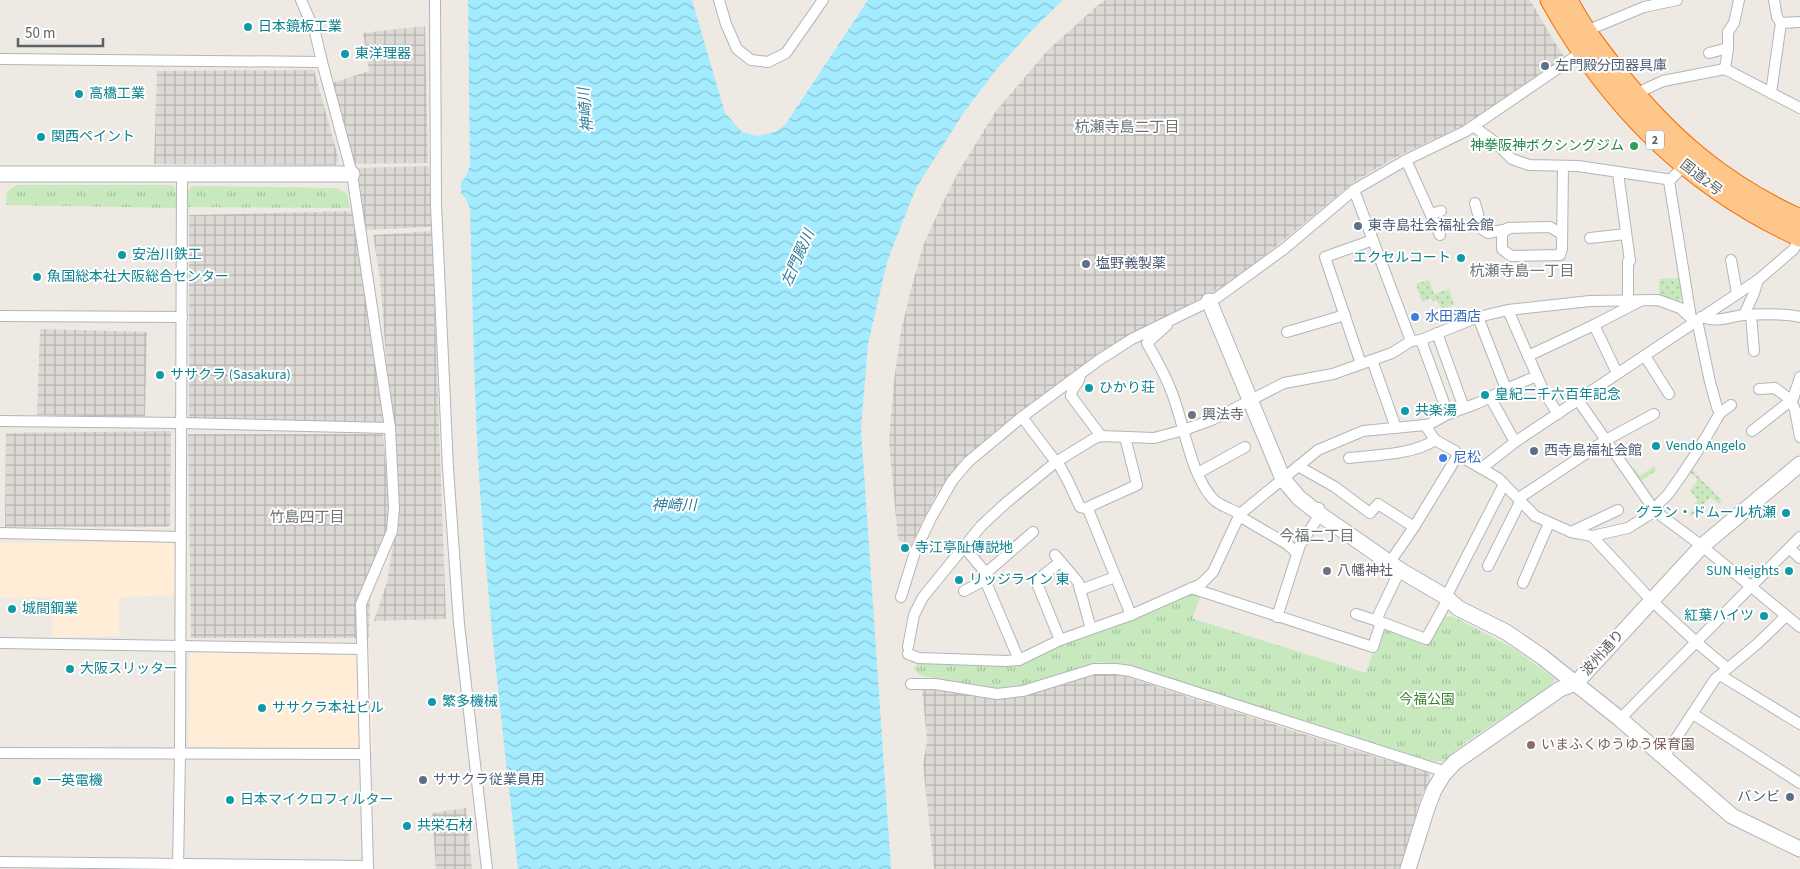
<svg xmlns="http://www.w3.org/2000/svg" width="1800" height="869" viewBox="0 0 1800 869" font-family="'Source Sans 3','Noto Sans JP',sans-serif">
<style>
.commercial{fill:#ffedd8}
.industrial{fill:url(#industrial-grid)}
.park{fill:url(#park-tufts)}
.garden{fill:url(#garden-dots)}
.water{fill:url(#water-waves)}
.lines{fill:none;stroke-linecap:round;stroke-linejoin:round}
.street-casing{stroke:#b0b6b9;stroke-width:12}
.secondary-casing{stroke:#afb5b9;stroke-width:17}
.highway-casing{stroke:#f26f00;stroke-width:21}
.street{stroke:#fff;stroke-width:10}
.secondary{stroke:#fff;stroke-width:15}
.highway{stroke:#ffc68a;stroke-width:19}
.culture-dot{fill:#0f9aa8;stroke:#fff;stroke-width:2}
.service-dot{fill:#5c6f8a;stroke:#fff;stroke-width:2}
.leisure-dot{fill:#2e9e5b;stroke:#fff;stroke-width:2}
.shop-dot{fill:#3f7fe0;stroke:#fff;stroke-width:2}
.worship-dot{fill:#6b7280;stroke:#fff;stroke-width:2}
.education-dot{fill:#8d6e63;stroke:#fff;stroke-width:2}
.labels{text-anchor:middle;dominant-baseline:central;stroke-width:4;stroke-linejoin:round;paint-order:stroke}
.shield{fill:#fff;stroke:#8c9093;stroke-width:1}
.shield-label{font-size:12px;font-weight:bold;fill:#5b6165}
.culture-label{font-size:14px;fill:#0d838f;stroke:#fff;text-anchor:start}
.service-label{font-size:14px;fill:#4e5e75;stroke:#fff;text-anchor:start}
.leisure-label{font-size:14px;fill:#27864d;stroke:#fff;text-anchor:end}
.street-label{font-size:14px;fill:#5b6165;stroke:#fff}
.shop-label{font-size:14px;fill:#366cbe;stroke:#fff;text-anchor:start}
.worship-label{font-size:14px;fill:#5b616d;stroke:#fff;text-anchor:start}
.park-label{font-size:14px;fill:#3c822d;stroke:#fff}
.education-label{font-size:14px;fill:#785e54;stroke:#fff;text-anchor:start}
.water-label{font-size:15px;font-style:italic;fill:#307e9d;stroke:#fff}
.neighbourhood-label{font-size:15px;fill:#6c7477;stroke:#fff}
</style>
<defs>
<pattern id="industrial-grid" width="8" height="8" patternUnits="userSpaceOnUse" patternTransform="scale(1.25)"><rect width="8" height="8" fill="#ddd9d5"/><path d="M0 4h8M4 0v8" fill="none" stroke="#b6b3b0"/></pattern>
<pattern id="park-tufts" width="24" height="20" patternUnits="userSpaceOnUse" patternTransform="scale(1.25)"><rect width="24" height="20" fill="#c7e9bd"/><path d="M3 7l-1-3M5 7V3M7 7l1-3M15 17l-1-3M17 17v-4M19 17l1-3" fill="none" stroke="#a5c09d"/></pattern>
<pattern id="garden-dots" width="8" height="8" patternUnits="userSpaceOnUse" patternTransform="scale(1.25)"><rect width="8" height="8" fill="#c7e9bd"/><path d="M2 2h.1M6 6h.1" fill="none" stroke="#a5c09d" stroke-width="1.8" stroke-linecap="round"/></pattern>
<pattern id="water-waves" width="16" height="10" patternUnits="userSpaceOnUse" patternTransform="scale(1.25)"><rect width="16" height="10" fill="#a3ecff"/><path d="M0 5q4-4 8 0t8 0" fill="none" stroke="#88c3d2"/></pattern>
</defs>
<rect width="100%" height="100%" fill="#efe9e3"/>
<!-- commercial -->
<g class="commercial">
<path d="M175,542L178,595L119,597V636L52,637L53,597L0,598V543Z"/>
<path d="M369,645L373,751L189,746V646Z"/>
</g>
<!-- industrial -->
<g class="industrial">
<path d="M1105,0H1530L1555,43L1564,56L1546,75L1462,126L1396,157L1354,182L1234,281L1140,330L1015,417L973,451L948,478L937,493L909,549L901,541L898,540L889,441L894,381L901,331L911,289L923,246L942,204L959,171L996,111L1048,50L1097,6Z"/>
<path d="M425,26L428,163L354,164L332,83L369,71L363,33Z"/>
<path d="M314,70L339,160L336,165L154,164L157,71Z"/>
<path d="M429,166L431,227L366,230L356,168Z"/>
<path d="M355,211L372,313L383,425L189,423V215Z"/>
<path d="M432,231L446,619L374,621L387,582L398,513L380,278L373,235Z"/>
<path d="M40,329L147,332L145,417L37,415Z"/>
<path d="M171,431L170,525L167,527H5L6,433Z"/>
<path d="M188,434H383L390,515L370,600L369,638H191Z"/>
<path d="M1099,673L1124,676L1350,749L1428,772L1431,780L1422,794L1400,869H934L923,765L927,740L922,690L940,689L988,698L1023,696Z"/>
<path d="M466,808L472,869H436L432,813Z"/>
</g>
<!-- park -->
<g class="park">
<path d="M17,185H172L175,188L177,208L6,205L7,192Z"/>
<path d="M193,186L338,188L347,194L350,208L188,207V190Z"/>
<path d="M1194,593L1201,595L1193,617L1194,619L1366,673L1373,652L1377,653L1384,631L1387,630L1428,644L1442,617L1452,616L1513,648L1555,679L1551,686L1466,742L1444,761L1434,762L1134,667L1101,662L1088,665L1025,685L1000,688L978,687L920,675L913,668L920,662L992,665L1059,644L1133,619Z"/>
</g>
<!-- garden -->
<g class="garden">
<path d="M1682,278L1684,297L1679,301L1659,295V279Z"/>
<path d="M1429,280L1434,294L1449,289L1454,305L1441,309L1437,300L1433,302L1431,298L1422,302L1416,284Z"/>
<path d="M1654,466L1657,470L1638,483L1630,471L1634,468L1640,476Z"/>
<path d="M1689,467L1722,501L1719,504L1711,497L1691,516L1689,515L1697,507L1694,504L1698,500L1690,491L1698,479L1690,473L1672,497Z"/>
</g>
<!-- water -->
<path class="water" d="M468,0H692L725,113L742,132L757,136L775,132L785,125L868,0H1063L1033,29L996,70L964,112L916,188L887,262L868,344L861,429L891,869H518C505,752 491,635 482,518C474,415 473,311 470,208L466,199L461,193V182L465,178L470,166Z"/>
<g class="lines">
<!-- street casing -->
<g class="street-casing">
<g id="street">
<path d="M301,0L315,32L322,62L352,174L390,428L394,508L392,531L361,604L368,869"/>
<path d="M435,0L436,205L448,468L459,624L487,869"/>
<path d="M719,0L726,24L737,49L751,60L768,62L786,53L823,0"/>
<path d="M1781,23L1800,22"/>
<path d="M1586,31L1644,7L1677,0"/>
<path d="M1709,53L1728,48"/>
<path d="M0,59L322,62"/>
<path d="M1725,69L1728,48V32L1734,23L1739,0"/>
<path d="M1771,93L1781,23L1777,17L1774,0"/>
<path d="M1635,94L1663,81L1725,69L1800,108"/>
<path d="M1473,126L1495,142L1512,159L1529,165L1578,166L1666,179L1669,181"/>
<path d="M1406,160L1440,235"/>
<path d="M1684,166L1669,181L1691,318"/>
<path d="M1618,173L1630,261H1628V300"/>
<path d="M1354,190L1411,341"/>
<path d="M1475,203L1482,229L1488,233L1508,229"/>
<path d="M1431,214L1441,211"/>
<path d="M1562,234L1550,227L1508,228L1502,234V249L1511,256L1560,255L1562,249L1563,166"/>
<path d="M1590,238L1626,234"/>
<path d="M1731,260L1737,293"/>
<path d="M1508,310L1544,392L1558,414"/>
<path d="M1744,315L1754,293L1758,280"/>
<path d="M1751,315L1754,351"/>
<path d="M0,316L182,317"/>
<path d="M1701,317C1720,323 1727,317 1744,315C1762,314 1783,313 1800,317"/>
<path d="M1167,325L1147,343C1155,357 1164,373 1170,388C1184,420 1189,473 1213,499C1220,506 1232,509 1240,514"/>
<path d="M1594,325L1617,373"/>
<path d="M1287,332L1345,315"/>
<path d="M1437,333L1464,408"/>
<path d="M1421,340L1448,414L1430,424L1425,425L1435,440L1455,451L1458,455L1498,478L1535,516L1571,532L1592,536L1651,600L1696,642L1727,668"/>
<path d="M1528,356L1594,325L1642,300"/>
<path d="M1645,356L1669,394"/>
<path d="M1372,360L1396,428"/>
<path d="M1361,364L1325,257L1373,240"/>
<path d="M1080,375C1080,384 1071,387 1071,396L1101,436"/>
<path d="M1506,389L1537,376"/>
<path d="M1759,389L1775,388L1791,400L1795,410L1800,437"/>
<path d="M1490,397L1515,442"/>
<path d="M1578,400L1655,511L1702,546L1800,627"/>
<path d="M1720,413L1731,405"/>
<path d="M1448,414L1478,403L1506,389L1478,317"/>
<path d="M1022,417L1056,462"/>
<path d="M0,421L181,423L390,428"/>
<path d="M1752,431L1793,399L1800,377"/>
<path d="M1349,458C1374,455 1413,455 1435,440"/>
<path d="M1057,461L1068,481L1080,507L1088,509L1131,615"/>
<path d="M1298,466L1335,487L1370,513L1378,504L1414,527"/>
<path d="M1482,468L1515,442L1758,280L1794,249L1800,236"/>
<path d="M1198,473L1245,447"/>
<path d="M1519,498L1606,440L1654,414"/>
<path d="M1086,508L1137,485L1125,437"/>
<path d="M1239,516L1287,544L1297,553"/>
<path d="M1571,532L1618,510"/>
<path d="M0,533L181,537"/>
<path d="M1592,536L1628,528L1655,511C1656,503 1665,499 1669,493C1688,467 1705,440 1720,413L1717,407L1710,382L1697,320"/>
<path d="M963,546L986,573L985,580L1019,660"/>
<path d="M1789,548L1800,558"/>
<path d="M1055,555L1078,582L1091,629"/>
<path d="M1390,562L1414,527L1458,455"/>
<path d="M1488,566L1521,500"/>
<path d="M986,573L1033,532"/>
<path d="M1523,583L1549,523"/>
<path d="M1191,588L1373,647L1381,622L1426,639L1448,599"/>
<path d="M1080,590L1115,577"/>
<path d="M964,591L985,580"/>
<path d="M901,597L915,552L931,518L952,481L968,462L1022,417L1099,360L1132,339L1218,297L1284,249L1354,190L1406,160L1466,131L1582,52"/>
<path d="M1446,597L1504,484"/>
<path d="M1356,614L1381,622"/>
<path d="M1277,617L1300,545L1317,519L1319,508"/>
<path d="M1376,620L1400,570"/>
<path d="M1060,640L1036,581L1060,562"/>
<path d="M0,643L362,649"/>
<path d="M908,647L914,615L923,597L981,526L1007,502L1056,462L1095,438L1101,436L1154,438L1184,430L1214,419L1284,383L1333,374L1392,353L1411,341L1421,340L1478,317L1508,310L1590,301L1658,300L1680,308L1691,318L1693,322"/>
<path d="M908,654L919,658L1006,661L1019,660L1060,640L1131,615L1201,584L1213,572L1240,514L1318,450L1363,431L1425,425"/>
<path d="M1720,675L1800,724"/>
<path d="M911,684H935L997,694L1023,691L1094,669H1116L1130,671L1446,772"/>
<path d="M1693,714L1800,783"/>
<path d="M1620,719L1800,537"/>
<path d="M0,753L365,754"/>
<path d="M1664,757L1715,679L1757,644L1786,616"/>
<path d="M0,862L367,866"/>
<path d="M178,869L180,753L182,174"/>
</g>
</g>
<!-- secondary casing -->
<g class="secondary-casing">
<g id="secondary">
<path d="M0,174H352"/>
<path d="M1209,301L1283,479L1299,498L1318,513L1400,570L1446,597L1458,608L1506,632L1541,656L1620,719L1732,816L1800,849"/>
<path d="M1408,869L1427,808L1434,790L1443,775L1455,762L1560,689L1576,683L1702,546L1800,464"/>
</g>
</g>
<!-- highway casing -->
<g class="highway-casing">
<g id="highway">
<path d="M1550,0C1609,106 1689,186 1800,237"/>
<path d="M1568,0C1581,26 1599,49 1617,72C1670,138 1723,184 1800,219"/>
</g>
</g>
<!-- street -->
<use href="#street" class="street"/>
<!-- secondary -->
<use href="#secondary" class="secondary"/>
<!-- highway -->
<use href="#highway" class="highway"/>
</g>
<!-- markers -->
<g class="culture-dot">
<circle cx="248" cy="27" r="5"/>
<circle cx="345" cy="54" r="5"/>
<circle cx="79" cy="94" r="5"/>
<circle cx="41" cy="137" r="5"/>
<circle cx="122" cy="255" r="5"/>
<circle cx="1461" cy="258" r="5"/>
<circle cx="37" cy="277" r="5"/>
<circle cx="160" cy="375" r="5"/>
<circle cx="1089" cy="388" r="5"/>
<circle cx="1485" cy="395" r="5"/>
<circle cx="1405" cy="411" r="5"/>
<circle cx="1656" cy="446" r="5"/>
<circle cx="1786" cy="513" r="5"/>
<circle cx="905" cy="548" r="5"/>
<circle cx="1789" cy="571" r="5"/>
<circle cx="959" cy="580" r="5"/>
<circle cx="12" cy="609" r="5"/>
<circle cx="1764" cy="616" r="5"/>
<circle cx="70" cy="669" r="5"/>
<circle cx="432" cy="702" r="5"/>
<circle cx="262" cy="708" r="5"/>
<circle cx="37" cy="781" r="5"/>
<circle cx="230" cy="800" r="5"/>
<circle cx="407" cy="826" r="5"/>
</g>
<g class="service-dot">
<circle cx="1545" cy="66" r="5"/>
<circle cx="1358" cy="226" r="5"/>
<circle cx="1086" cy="264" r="5"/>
<circle cx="1534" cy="451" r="5"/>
<circle cx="423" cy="780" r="5"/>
<circle cx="1790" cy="797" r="5"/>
</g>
<circle class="leisure-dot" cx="1634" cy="146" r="5"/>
<g class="shop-dot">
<circle cx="1415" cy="317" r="5"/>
<circle cx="1443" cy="458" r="5"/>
</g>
<g class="worship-dot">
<circle cx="1192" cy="415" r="5"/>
<circle cx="1327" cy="571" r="5"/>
</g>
<circle class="education-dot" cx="1531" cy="745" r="5"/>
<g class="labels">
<!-- shield labels -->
<rect class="shield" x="1646" y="130.5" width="18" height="19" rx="4"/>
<g class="shield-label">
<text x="1655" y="140">2</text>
</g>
<!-- culture labels -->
<g class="culture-label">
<text x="258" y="27">日本鏡板工業</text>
<text x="355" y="54">東洋理器</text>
<text x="89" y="94">高橋工業</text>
<text x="51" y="137">関西ペイント</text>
<text x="132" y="255">安治川鉄工</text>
<text x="1451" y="258" text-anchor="end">エクセルコート</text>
<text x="47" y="277">魚国総本社大阪総合センター</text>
<text x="170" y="375">ササクラ (Sasakura)</text>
<text x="1099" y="388">ひかり荘</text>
<text x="1495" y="395">皇紀二千六百年記念</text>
<text x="1415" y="411">共楽湯</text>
<text x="1666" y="446">Vendo Angelo</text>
<text x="1776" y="513" text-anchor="end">グラン・ドムール杭瀬</text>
<text x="915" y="548">寺江亭阯傳説地</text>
<text x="1779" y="571" text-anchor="end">SUN Heights</text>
<text x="969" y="580">リッジライン 東</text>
<text x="22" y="609">城間鋼業</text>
<text x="1754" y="616" text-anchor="end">紅葉ハイツ</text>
<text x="80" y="669">大阪スリッター</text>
<text x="442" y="702">繁多機械</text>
<text x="272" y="708">ササクラ本社ビル</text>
<text x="47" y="781">一英電機</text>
<text x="240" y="800">日本マイクロフィルター</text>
<text x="417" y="826">共栄石材</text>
</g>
<!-- service labels -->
<g class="service-label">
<text x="1555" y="66">左門殿分団器具庫</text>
<text x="1368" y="226">東寺島社会福祉会館</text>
<text x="1096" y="264">塩野義製薬</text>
<text x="1544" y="451">西寺島福祉会館</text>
<text x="433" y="780">ササクラ従業員用</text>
<text x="1780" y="797" text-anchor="end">バンビ</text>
</g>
<!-- leisure labels -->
<g class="leisure-label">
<text x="1624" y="146">神拳阪神ボクシングジム</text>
</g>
<!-- street labels -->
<g class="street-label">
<text transform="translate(1701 178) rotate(38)">国道2号</text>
<text transform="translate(1603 653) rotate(-48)">波州通り</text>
</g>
<!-- shop labels -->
<g class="shop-label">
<text x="1425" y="317">水田酒店</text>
<text x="1453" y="458">尼松</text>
</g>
<!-- worship labels -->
<g class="worship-label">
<text x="1202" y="415">興法寺</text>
<text x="1337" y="571">八幡神社</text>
</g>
<!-- park labels -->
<g class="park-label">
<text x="1427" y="700">今福公園</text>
</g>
<!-- education labels -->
<g class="education-label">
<text x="1541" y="745">いまふくゆうゆう保育園</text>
</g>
<!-- water labels -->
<g class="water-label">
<text transform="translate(586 110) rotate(-95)">神崎川</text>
<text transform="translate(798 258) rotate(-66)">左門殿川</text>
<text x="674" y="505">神崎川</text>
</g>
<!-- neighbourhood labels -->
<g class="neighbourhood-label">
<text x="1127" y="127">杭瀬寺島二丁目</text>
<text x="1522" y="271">杭瀬寺島一丁目</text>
<text x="307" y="517">竹島四丁目</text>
<text x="1317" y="536">今福二丁目</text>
</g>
</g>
<!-- scale -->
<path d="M18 38v8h85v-8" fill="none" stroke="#5b6165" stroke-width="2.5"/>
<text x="25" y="38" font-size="15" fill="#5b6165" stroke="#ffffff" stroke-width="4" paint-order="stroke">50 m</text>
</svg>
